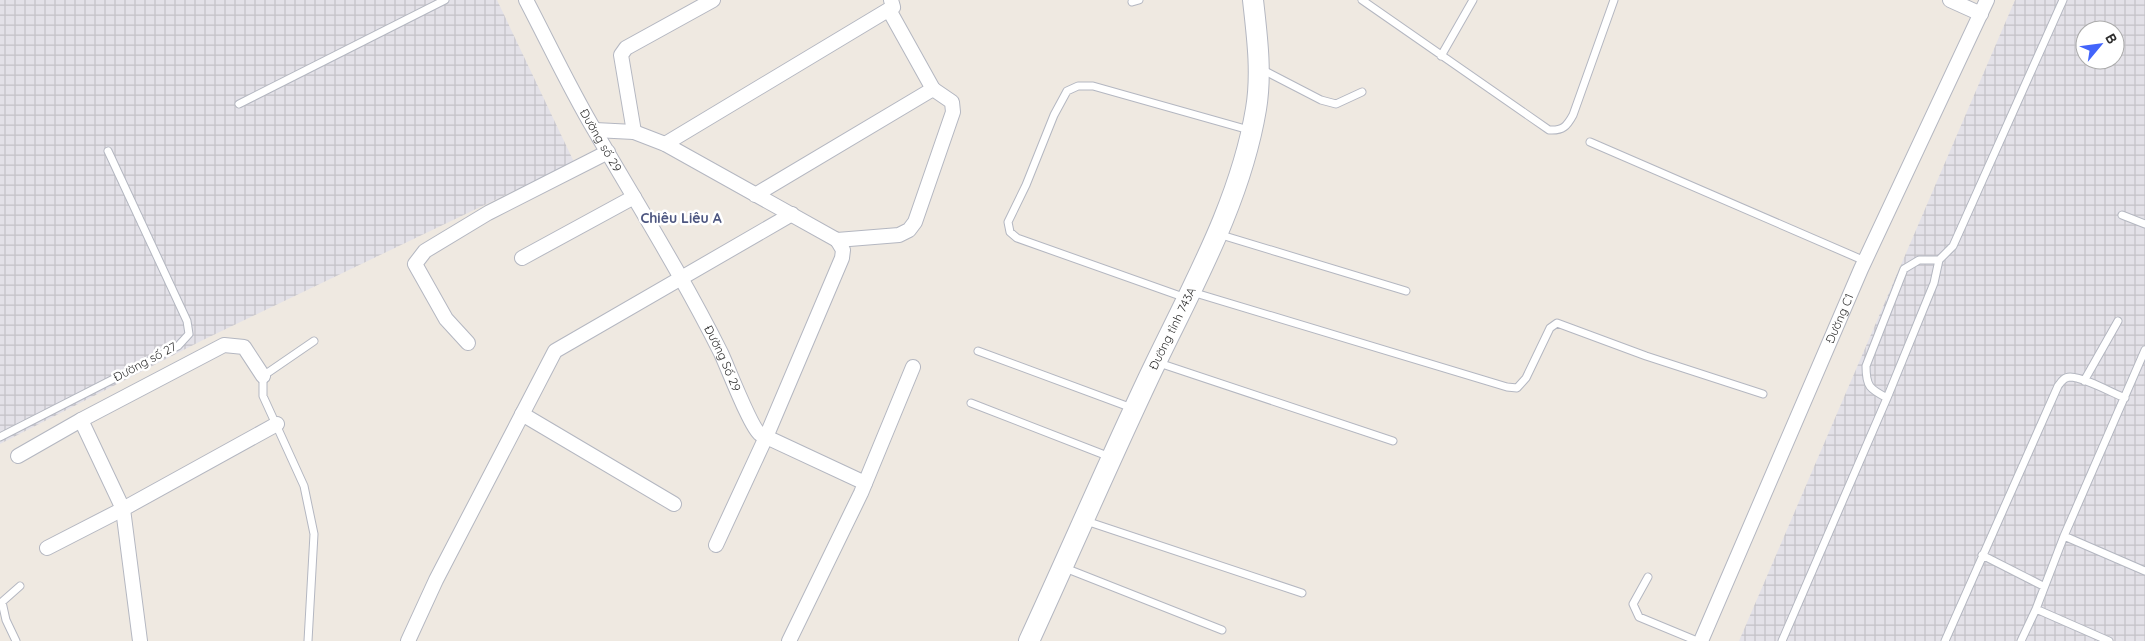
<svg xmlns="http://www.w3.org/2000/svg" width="2145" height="641" font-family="Quicksand,sans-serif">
	<defs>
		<pattern id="industrial-grid" width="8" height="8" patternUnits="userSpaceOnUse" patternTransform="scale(1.25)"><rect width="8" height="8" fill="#e3e1e8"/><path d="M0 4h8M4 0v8" fill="none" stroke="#c3c1c7"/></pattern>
	</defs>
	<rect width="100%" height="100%" fill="#efe9e1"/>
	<path fill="url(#industrial-grid)" fill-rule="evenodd" d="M0 0H497L574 162 203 340 0 444Z
		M2015 0H2145V641H1739ZM2085 30H2115V60H2085Z"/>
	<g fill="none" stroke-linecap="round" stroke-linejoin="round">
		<defs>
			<path id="service" d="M1362 0 1549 130C1563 131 1567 126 1573 115L1614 0
				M1132 2 1139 0
				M1441 56 1473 0
				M1261 69 1321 100 1336 104 1362 92
				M239 104 445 0
				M1590 142 1865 261
				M2122 215 2145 224
				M1218 234 1406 291
				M1192 292 1507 387 1517 388 1526 378 1550 328 1557 323 1646 356 1763 394
				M1186 298 1017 238 1010 232 1008 222 1026 185 1054 115 1067 91 1078 86H1093L1249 130
				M978 351 1132 408
				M1159 363 1393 441
				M2084 381 2118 321
				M1887 398C1870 389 1866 387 1866 366L1904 269 1919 260H1939L1953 246 2063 0
				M971 403 1110 457
				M0 437 178 346 189 334 187 321 108 151
				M1086 521 1302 593
				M2064 536 2145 571
				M1982 555 2043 586
				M1065 568 1222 630
				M1648 577 1633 604 1639 617 1697 641
				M16 641 6 620 2 602 20 586
				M308 641 314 534 304 486 263 396V376L314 341
				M1782 641 1887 398 1934 283 1939 260
				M1945 641 2058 386C2061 382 2064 377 2070 377 2086 378 2110 392 2125 398
				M2021 641 2036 609
				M2109 641 2036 609 2064 536 2145 350"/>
			<g id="minor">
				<path id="s1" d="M526 0C549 44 570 89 595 131 638 205 683 277 721 353 728 368 751 428 760 434L865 483"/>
				<path d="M1950 0 1981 14"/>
				<path d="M889 10 933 89"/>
				<path d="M595 130 634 132 665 144 837 240 899 235 909 230 915 222 953 112 952 102 933 89 755 195"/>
				<path d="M634 132 621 55 626 48 713 0"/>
				<path d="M665 144 893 7 891 0"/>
				<path d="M522 258 634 197"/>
				<path d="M468 343 446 319 415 264 425 251 488 213 608 152"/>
				<path d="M522 414 674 504"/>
				<path d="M18 456 81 420"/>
				<path d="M716 545 766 437 842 258 843 250 837 240"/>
				<path d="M47 548 123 509 81 420 224 345 244 347 263 376"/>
				<path d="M140 641 123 509 277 424"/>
				<path d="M408 641 436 580 555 351 792 214"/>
				<path d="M789 641 861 493 913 367"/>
				<path id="s2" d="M1701 641 1861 269 1987 0"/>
			</g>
			<g id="secondary">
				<path id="s3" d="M1029 641C1069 554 1107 466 1148 379 1189 292 1240 205 1256 109 1262 73 1257 36 1253 0"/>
			</g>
		</defs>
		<use href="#service" stroke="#b4b7c1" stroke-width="9"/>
		<use href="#minor" stroke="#b4b7c1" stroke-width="16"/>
		<use href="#secondary" stroke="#b4b7c1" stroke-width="22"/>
		<use href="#service" stroke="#fff" stroke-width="7"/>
		<use href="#minor" stroke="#fff" stroke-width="14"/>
		<use href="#secondary" stroke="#fff" stroke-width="20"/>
	</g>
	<g text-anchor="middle" stroke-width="5" stroke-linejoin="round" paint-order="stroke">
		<g font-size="12" fill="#2e2e2e" stroke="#fff">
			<text dy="4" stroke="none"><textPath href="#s1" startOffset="159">Đường số 29</textPath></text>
			<text dy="4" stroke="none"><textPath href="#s2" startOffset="351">Đường C1</textPath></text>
			<text dy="4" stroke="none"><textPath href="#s3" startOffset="344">Đường tỉnh 743A</textPath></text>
			<text dy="4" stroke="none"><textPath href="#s1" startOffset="409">Đường Số 29</textPath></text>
			<text transform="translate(145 362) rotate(-28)" y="4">Đường số 27</text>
		</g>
		<g font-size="14" font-weight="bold" fill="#4d5680" stroke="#fff">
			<text x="681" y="223">Chiêu Liêu A</text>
		</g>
	</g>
	<g transform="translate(2100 45) rotate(61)"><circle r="24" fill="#ffffff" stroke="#ababab"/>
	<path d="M0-4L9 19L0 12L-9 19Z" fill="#4264fb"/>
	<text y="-8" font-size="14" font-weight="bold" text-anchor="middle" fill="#2e2e2e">B</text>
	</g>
</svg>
